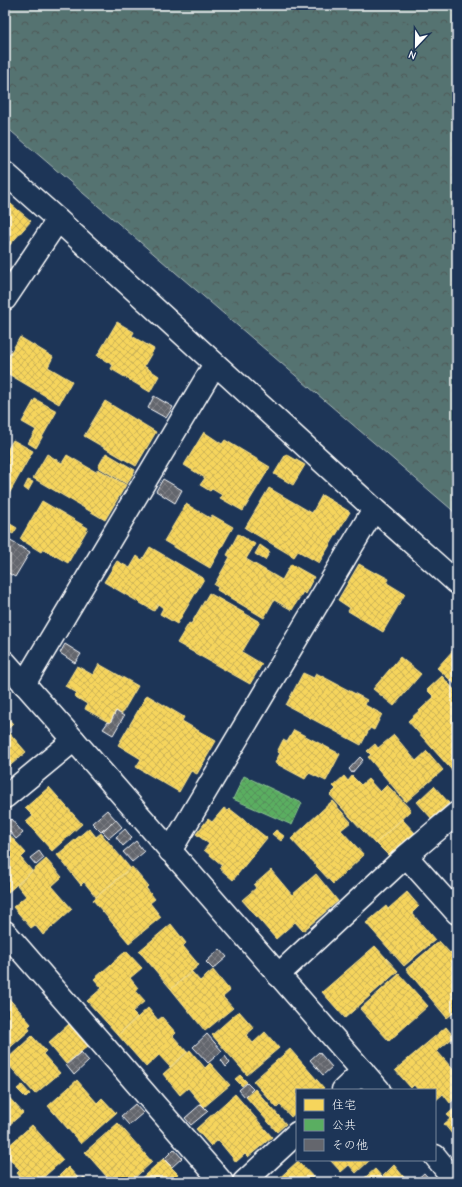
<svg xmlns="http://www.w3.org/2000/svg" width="462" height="1187" font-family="'Comic Neue','Klee One',sans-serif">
	<defs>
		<pattern id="forest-crowns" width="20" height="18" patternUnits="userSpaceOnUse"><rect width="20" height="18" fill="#557371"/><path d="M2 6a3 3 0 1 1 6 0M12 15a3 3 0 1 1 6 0" fill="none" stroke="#4f5a59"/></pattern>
		<pattern id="homes-cross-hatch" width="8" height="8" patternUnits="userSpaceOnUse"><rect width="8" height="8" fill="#f6d55c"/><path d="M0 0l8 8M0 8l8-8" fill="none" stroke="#ccb358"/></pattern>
		<pattern id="public-cross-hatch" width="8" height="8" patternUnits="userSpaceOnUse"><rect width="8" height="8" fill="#5aae61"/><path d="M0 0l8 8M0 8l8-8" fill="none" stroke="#56915b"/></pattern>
		<pattern id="building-cross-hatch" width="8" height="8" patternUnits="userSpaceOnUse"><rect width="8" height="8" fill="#64666d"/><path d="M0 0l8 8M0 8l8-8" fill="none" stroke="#7b7d83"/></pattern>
	</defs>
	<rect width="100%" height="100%" fill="#1d3557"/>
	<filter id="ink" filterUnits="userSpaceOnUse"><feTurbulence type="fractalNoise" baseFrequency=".025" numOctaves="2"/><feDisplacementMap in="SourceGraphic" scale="8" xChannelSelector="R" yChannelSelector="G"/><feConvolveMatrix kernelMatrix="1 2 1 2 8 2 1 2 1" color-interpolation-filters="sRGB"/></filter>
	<g filter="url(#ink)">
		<path fill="url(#forest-crowns)" stroke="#aab9b8" d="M5 5H457V516L451 509 5 126Z"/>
		<path fill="url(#homes-cross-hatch)" stroke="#f9e28d" d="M5 199 31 221 7 248 5 246Z
			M5 268 10 271 5 280Z
			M117 322 134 332 132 336 154 349 144 366 159 376 150 392 111 369 113 365 97 356Z
			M20 337 53 357 48 367 72 381 59 404 5 372V362Z
			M35 399 57 411 36 448 28 443 36 430 22 422Z
			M105 401 156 432 136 466 84 436Z
			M204 432 222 444 225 440 270 467 243 511 220 498 222 495 212 489 210 491 200 485 205 478 184 465Z
			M13 440 33 451 5 501V454Z
			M106 453 135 470 127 484 98 467Z
			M47 454 62 463 67 455 96 472 98 469 126 485 105 520 33 478Z
			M286 454 305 465 293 485 274 474Z
			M28 480 33 482 28 491 24 488Z
			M269 488 312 513 322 495 350 512 319 563 298 551 294 557 245 528Z
			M42 501 88 528 68 563 43 549 41 552 20 539Z
			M186 504 210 518 212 515 233 527 210 568 164 541Z
			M7 522 17 528 13 534 5 530V526Z
			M238 534 255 544 246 559 282 580 291 564 314 577 305 594 303 592 292 610 274 600 264 618 217 590 218 587 214 585 230 557 227 555Z
			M260 545 270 552 265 560 255 554Z
			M150 547 204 579 177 624 160 614 163 608 158 604 154 611 104 582 117 561 130 568 137 556 142 560Z
			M359 564 375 573 376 572 389 579 387 583 405 594 383 632 348 611 350 608 338 600Z
			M209 593 260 622 242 652 262 664 250 684 177 643 189 623 191 624Z
			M455 648 457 649V686L437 668Z
			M400 657 421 674 394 706 373 689Z
			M99 664 138 686 121 715 116 711 110 723 85 709 87 704 74 696 77 693 65 686 77 666 93 675Z
			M303 673 314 678 316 673 367 700 365 705 382 714 374 730 370 728 361 745 286 705Z
			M442 676 457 693V776L408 721 434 697 427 690Z
			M147 695 184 717 182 721 216 741 197 774 191 771 179 792 136 767 141 759 118 745Z
			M5 715 13 724 7 730 26 752 5 770Z
			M294 730 340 754 326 781 309 773 305 779 275 763 280 753 277 752 283 740 287 742Z
			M394 735 416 761 427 751 443 770 406 802 368 757 371 755 367 751 375 744 378 748Z
			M344 776 348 781 352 776 361 785 368 779 380 792 387 785 411 810 375 844 330 795 336 789 333 786Z
			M434 786 449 803 432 819 417 802Z
			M49 787 82 824 52 851 26 822 33 816 25 808Z
			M332 801 351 822 341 830 364 855 333 884 291 839Z
			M224 808 228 811 230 809 267 838 233 880 219 868 222 865 204 850 209 844 196 834 208 819 212 822Z
			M402 819 416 834 390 857 376 843Z
			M89 828 96 837 101 833 130 868 96 897 84 882 81 885 57 855Z
			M5 830 26 853 21 858 32 871 6 894 5 893Z
			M276 830 284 836 281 841 272 834Z
			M46 859 62 877 52 886 72 909 43 935 35 925 31 928 13 907 26 896 17 885Z
			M132 867 148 886 146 888 155 899 150 903 161 917 129 943 93 900Z
			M271 870 292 895 316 874 338 901 303 931 295 922 276 939 242 900 256 888 254 885Z
			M407 892 419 906 412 913 435 940 404 966 366 923 386 906 388 909Z
			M171 924 186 943 183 946 199 965 171 989 139 951Z
			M439 941 450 953 452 951 457 958V1010L447 1018 406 969Z
			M375 946 398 971 345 1018 322 992Z
			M126 951 142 968 130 978 138 988 136 991 145 1001 132 1012 137 1017 118 1035 87 1001 102 988 94 979Z
			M213 970 230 991 223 997 233 1008 205 1031 171 989 192 972 200 981Z
			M399 974 428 1006 389 1041 360 1009Z
			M5 994 31 1024 28 1027 30 1030 5 1052Z
			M148 1008 158 1020 162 1017 176 1033 173 1036 187 1052 170 1067 159 1055 146 1067 118 1035Z
			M239 1011 254 1028 246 1035 253 1043 265 1032 279 1048 247 1075 212 1035Z
			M457 1021V1029L453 1024Z
			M69 1024 88 1046 66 1064 48 1043Z
			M446 1027 454 1037 437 1051 457 1074V1097L450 1103 443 1094 435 1101V1090H418L414 1085 411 1088 395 1070Z
			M32 1036 46 1051 43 1054 60 1073 35 1094 5 1061Z
			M290 1049 324 1088 322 1090H297V1112L291 1117 280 1105 277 1108 253 1081Z
			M190 1050 205 1068 210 1063 230 1085 204 1107 188 1088 180 1095 163 1074Z
			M240 1075 247 1082 242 1086 235 1079Z
			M77 1080 97 1103 102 1098 116 1113 81 1144 48 1106Z
			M22 1085 30 1094 26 1098 17 1089Z
			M255 1089 286 1124 277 1132 246 1097Z
			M5 1093 23 1113 9 1125 10 1127 5 1132Z
			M235 1094 272 1137 248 1157 245 1154 236 1162 218 1140 211 1146 196 1129Z
			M457 1106V1140L444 1124 450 1119 447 1115Z
			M118 1123 152 1162 130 1182H115L109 1175 107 1177 85 1152Z
			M32 1125 63 1160 38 1182H24L17 1173 20 1170 5 1154V1149Z
			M163 1159 178 1174 174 1178 178 1182H137Z
			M330 1160H370L356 1173 349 1165 341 1172Z
			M298 1161 318 1182H275Z
			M394 1165 407 1181 405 1182H360L375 1169 382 1177Z
			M68 1167 80 1180 84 1177 88 1182H53Z
			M341 1177 346 1182H337L336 1181Z"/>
		<path fill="url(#public-cross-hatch)" stroke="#8cc690" d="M244 776 302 803 292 825 233 799Z"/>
		<path fill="url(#building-cross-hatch)" stroke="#fff" d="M154 396 173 407 166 418 148 408Z
			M163 479 182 490 175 503 156 491Z
			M5 538 30 552 15 577 5 571Z
			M65 644 81 654 75 663 60 653Z
			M116 711 124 716 113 735 103 729 108 722 110 723Z
			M360 757 363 760 352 773 349 769Z
			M107 810 116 820 101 832 92 823Z
			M11 819 23 833 16 839 5 826V823Z
			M116 820 122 827 109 838 102 831Z
			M125 829 132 838 123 846 116 837Z
			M136 841 144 852 132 862 123 852Z
			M39 851 44 858 36 865 30 858Z
			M220 949 227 957 213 969 206 962Z
			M207 1034 222 1051 208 1063 193 1047Z
			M81 1052 89 1061 74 1075 66 1065Z
			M319 1052 332 1067 323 1075 310 1060Z
			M225 1056 230 1063 226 1067 221 1060Z
			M247 1083 253 1089 245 1097 239 1090Z
			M135 1104 143 1113 129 1125 121 1116Z
			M201 1104 208 1111 191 1125 185 1118Z
			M174 1149 182 1158 172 1167 164 1159Z
			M424 1173 431 1181 430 1182H414Z"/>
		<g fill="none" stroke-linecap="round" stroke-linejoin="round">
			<defs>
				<path id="street" d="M5 173 58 220 374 509 457 583
					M5 299 58 220
					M24 684 215 364
					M5 797 74 740
					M170 851 374 509
					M406 856 457 913
					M5 932 222 1182
					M278 975 406 856 457 813
					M343 1090 363 1071
					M244 1182 297 1133"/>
				<path id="secondary" d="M5 662 74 740 379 1090
					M435 1156 456 1182"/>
			</defs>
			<use href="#street" stroke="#fff" stroke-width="25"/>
			<use href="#secondary" stroke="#fff" stroke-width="25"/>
			<use href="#street" stroke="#1d3557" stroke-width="22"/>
			<use href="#secondary" stroke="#1d3557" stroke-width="22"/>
		</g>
	</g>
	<rect width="462" height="1187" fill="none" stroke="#1d3557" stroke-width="20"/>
	<rect x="10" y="10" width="442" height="1167" fill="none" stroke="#fff" stroke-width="1.5" filter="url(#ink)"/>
	<rect x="296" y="1089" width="140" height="72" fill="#1d3557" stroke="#77869a"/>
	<rect x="304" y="1099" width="20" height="12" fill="#f6d55c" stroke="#77869a"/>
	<text x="332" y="1109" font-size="12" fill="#ffffff">住宅</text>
	<rect x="304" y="1119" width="20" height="12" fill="#5aae61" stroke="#77869a"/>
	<text x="332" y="1129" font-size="12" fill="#ffffff">公共</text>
	<rect x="304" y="1139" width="20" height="12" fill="#64666d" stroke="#77869a"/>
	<text x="332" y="1149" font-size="12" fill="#ffffff">その他</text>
	<g transform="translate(416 46) rotate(202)" stroke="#1d3557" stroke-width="3" paint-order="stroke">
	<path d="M0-3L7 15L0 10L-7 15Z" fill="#ffffff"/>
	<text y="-6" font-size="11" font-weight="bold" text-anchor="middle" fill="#ffffff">N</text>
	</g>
</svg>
